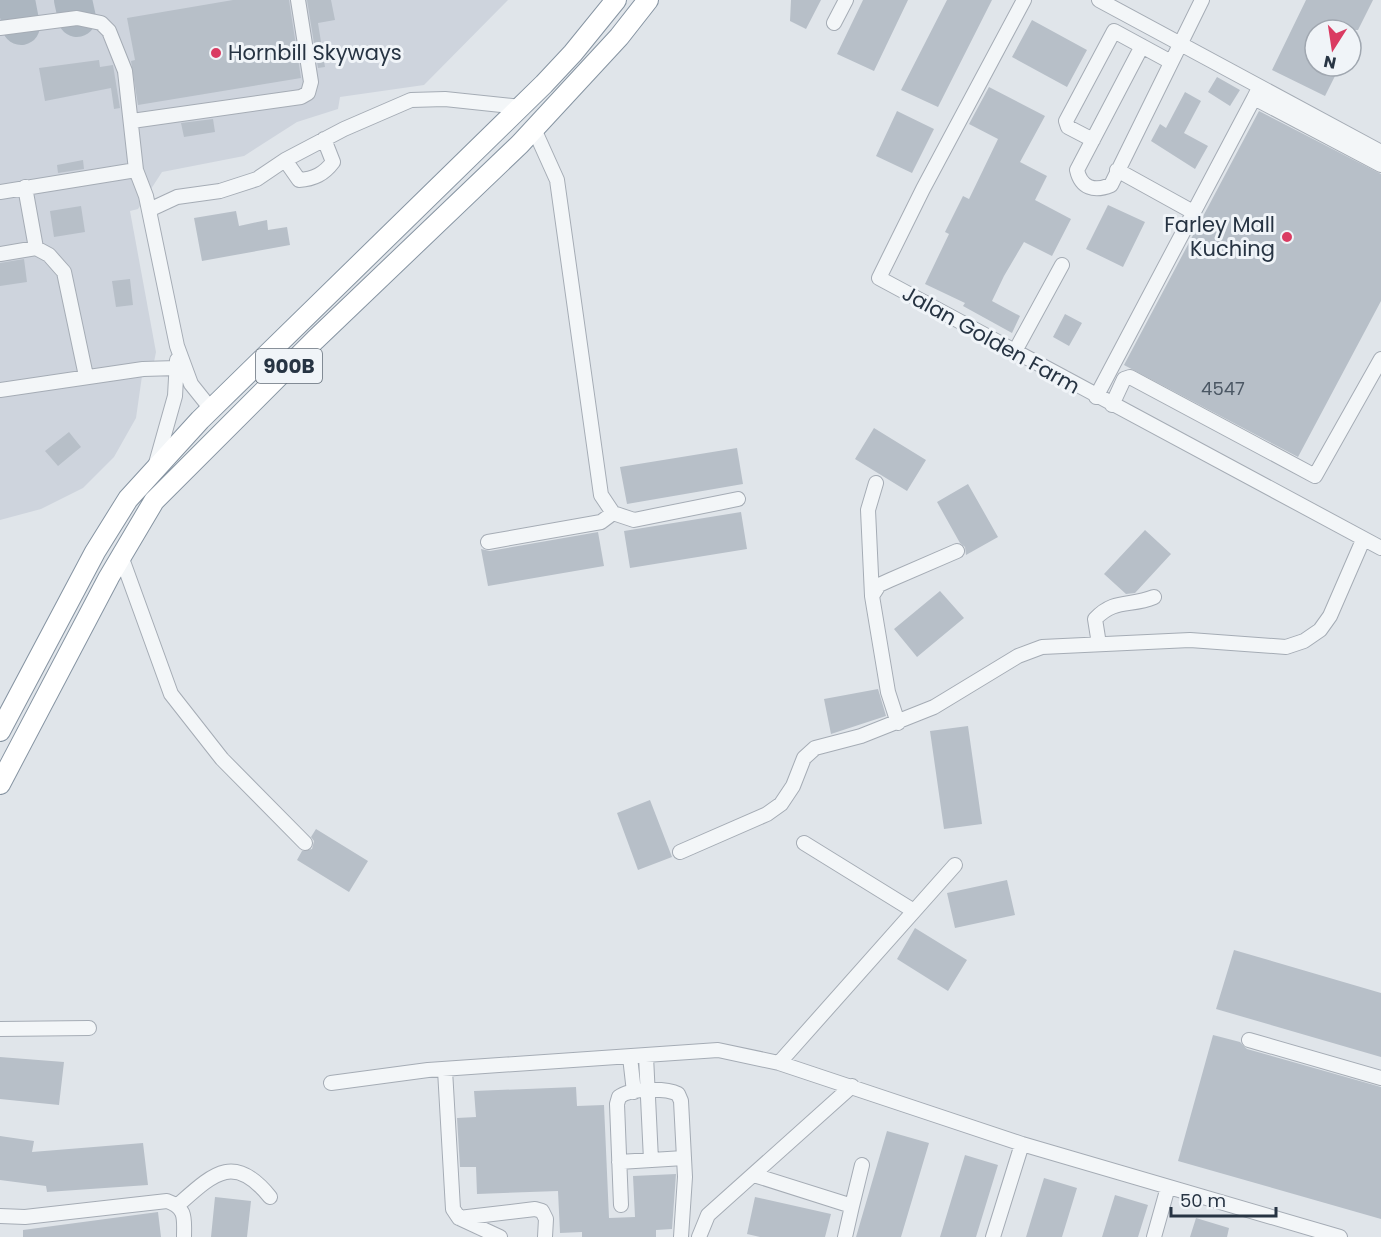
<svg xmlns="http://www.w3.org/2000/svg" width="1381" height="1237" font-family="Poppins,sans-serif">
	<rect width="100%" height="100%" fill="#e0e5ea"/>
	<path fill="#ced4dd" d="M0 0H508L424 85 340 97 338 109 297 122 244 156 162 172 138 209 130 211 156 352 154 362 143 369 136 418 114 457 83 488 41 509 0 520Z"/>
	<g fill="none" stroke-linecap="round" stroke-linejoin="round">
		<path stroke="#acb6c0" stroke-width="38" d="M16 0 21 26
			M73 0 77 18"/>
	</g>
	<path fill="#b7bfc8" d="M233 0H289L301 78 138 105 131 61 135 60 127 18Z
		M307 0H331L335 20 318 23 325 67 318 68Z
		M791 0H821L806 29 790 21Z
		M863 0H908L874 71 837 54Z
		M947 0H992L938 107 901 90Z
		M1306 0H1373L1358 30H1315V66H1340L1325 96 1272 70Z
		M1032 20 1087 50 1067 87 1012 57Z
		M99 60 100 67 113 65 120 108 114 109 111 88 45 101 39 68Z
		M1217 77 1240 90 1230 106 1208 92Z
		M989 87 1045 116 1020 162 1047 176 1035 200 1071 219 1052 256 1024 242 1004 276 992 301 1020 316 1012 333 963 306 965 303 925 284 949 234 945 232 963 196 969 199 998 139 969 124Z
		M1185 92 1201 101 1184 133 1208 146 1195 169 1151 141 1160 124 1166 128Z
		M897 111 934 129 912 173 876 156Z
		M1259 111 1381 174V301L1298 457 1124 365Z
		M213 119 215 132 184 137 181 123Z
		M83 160 84 169 58 173 57 165Z
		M1108 205 1145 222 1123 267 1086 249Z
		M81 206 85 232 54 237 50 211Z
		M236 211 239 226 267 220 268 230 287 227 290 245 202 261 194 218Z
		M24 259 27 282 0 286V263Z
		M130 279 133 305 116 307 112 281Z
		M1065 314 1082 323 1069 346 1053 337Z
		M874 428 926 460 907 491 855 459Z
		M69 432 81 447 58 466 45 451Z
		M737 448 743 484 627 504 620 467Z
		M968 484 998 537 966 555 965 547 960 543 937 502Z
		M741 512 747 549 630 568 624 531Z
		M1145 530 1171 554 1135 593 1126 594 1104 574Z
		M598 532 604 566 488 586 481 549 490 551Z
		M940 591 964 618 917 657 894 629Z
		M878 689 886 716 831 734 824 699Z
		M968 726 982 824 944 829 930 731Z
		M650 800 672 857 638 870 617 813Z
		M316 829 368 861 349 892 297 860 302 851 312 849 314 841 311 837Z
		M1007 880 1015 915 955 928 947 893Z
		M915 928 967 960 948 991 897 959Z
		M1234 950 1381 993V1057L1216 1009Z
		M1213 1035 1240 1042 1247 1049 1381 1087V1219L1178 1161Z
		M0 1057 64 1062 59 1105 0 1099Z
		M576 1087 577 1106 604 1105 609 1218 635 1217 633 1176 676 1174 672 1229 656 1230V1237H582V1232L560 1233 558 1191 477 1194 476 1167H460L457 1118 476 1117 474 1091Z
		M887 1131 929 1143 901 1237H856Z
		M0 1136 34 1141 32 1152 143 1143 148 1185 47 1192 46 1186 0 1180Z
		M965 1155 998 1165 976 1237H940Z
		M1044 1178 1077 1188 1062 1237H1026Z
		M1115 1195 1148 1205 1138 1237H1102Z
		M215 1197 251 1201 247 1237H211Z
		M755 1197 831 1214 825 1237H760L747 1234Z
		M158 1212 161 1237H23V1230Z
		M1196 1218 1229 1228 1227 1237H1190Z"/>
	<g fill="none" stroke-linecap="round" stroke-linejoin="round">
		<defs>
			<path id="minor" d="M1024 0 923 189 879 278 1381 548
				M1099 0 1381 152
				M834 23 846 0
				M0 28 77 18 101 23 109 31 125 71 136 170 146 196 177 346 191 384 211 409
				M1142 46 1077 170C1081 188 1094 192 1111 185L1202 0
				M1257 92 1254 98 1381 165
				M132 121 301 97 308 93 311 82 298 0
				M534 129 557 180 601 495 613 513 634 520 738 499
				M1093 140 1068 127 1066 121 1114 31 1171 62
				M285 160 299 180C314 179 324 174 333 162L324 139
				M1117 170 1193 212
				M25 187 36 248
				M0 192 136 170
				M149 210 177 197 220 191 257 179 285 160 344 129 411 100 445 99 521 107
				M0 254 36 248 49 255 64 272 86 376
				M1014 353 1062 265
				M0 390 143 369 177 368
				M1096 397 1254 98
				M1112 405 1124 379 1130 377 1315 476 1381 359
				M155 467 175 396 177 360
				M876 483 868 510 872 596 888 692 898 723
				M488 542 601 522 613 513
				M121 556 171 694 222 759 305 843
				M872 596 879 585 890 580 957 551
				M1099 644 1095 619C1115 598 1130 607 1154 597
				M804 843 914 911
				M680 852 767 814 781 804 793 786 804 758 815 748 861 736 934 707 1018 656 1042 647 1190 640 1286 647 1304 641 1320 630 1330 616 1363 540
				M0 1029 89 1028
				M1249 1040 1381 1078
				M646 1056 651 1160
				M630 1057 634 1092
				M779 1063 955 865
				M445 1070 453 1209 459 1218 500 1237
				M331 1083 428 1070 718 1050 779 1063 1022 1144 1340 1237
				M619 1162 684 1158
				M754 1175 852 1206 845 1237
				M178 1205C213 1174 234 1152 270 1197
				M621 1205 617 1104 619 1097C630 1088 666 1088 678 1094L681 1101 685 1177 681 1237
				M852 1206 862 1165
				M0 1216 25 1217 167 1201C187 1208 184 1219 184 1237
				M459 1218 535 1209 542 1211 546 1219 545 1237
				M699 1237 708 1215 852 1086
				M993 1237 1022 1144
				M1154 1237 1168 1187"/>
			<path id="highway" d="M0 731 95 552 128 499 200 420 544 84 573 53 616 0
				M0 784 109 577 154 501 315 340 520 144 619 37 648 0"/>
		</defs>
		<use href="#minor" stroke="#a5acb5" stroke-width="16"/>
		<use href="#highway" stroke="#8694a2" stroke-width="22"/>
		<use href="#minor" stroke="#f3f6f8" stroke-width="14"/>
		<use href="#highway" stroke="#fff" stroke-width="20"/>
	</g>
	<g fill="#da3b62" stroke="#f0f4f8" stroke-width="2">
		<circle cx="216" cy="53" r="6"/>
		<circle cx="1287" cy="237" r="6"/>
	</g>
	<g text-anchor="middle" stroke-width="6" stroke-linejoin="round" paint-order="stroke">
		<g font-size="18" fill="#4b5764">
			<text x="1223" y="395">4547</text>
		</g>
		<rect fill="#f0f4f8" stroke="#636e79" stroke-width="1.5" x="256" y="349" width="66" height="34" rx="4.5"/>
		<g font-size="20" font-weight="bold" fill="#273443">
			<text x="289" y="373">900B</text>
		</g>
		<g font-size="21" fill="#273443" stroke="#f0f4f8" text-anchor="start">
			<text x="228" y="60">Hornbill Skyways</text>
			<text x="1275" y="232" text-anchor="end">Farley Mall<tspan x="1275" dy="24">Kuching</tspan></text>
		</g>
		<g font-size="21" fill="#273443" stroke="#f0f4f8">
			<text transform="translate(991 340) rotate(29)" y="7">Jalan Golden Farm</text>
		</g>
	</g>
	<g transform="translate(1333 48) rotate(192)"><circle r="28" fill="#f0f4f8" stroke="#a0a7b0" stroke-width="1.5"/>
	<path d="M0-4.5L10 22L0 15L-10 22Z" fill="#da3b62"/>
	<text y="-9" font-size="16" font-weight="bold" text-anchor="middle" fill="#273443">N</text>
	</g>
	<path d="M1171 1207v9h105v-9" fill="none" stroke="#273443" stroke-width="3"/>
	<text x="1180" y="1207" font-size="18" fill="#273443" stroke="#f0f4f8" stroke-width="4.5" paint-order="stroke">50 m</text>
</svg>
